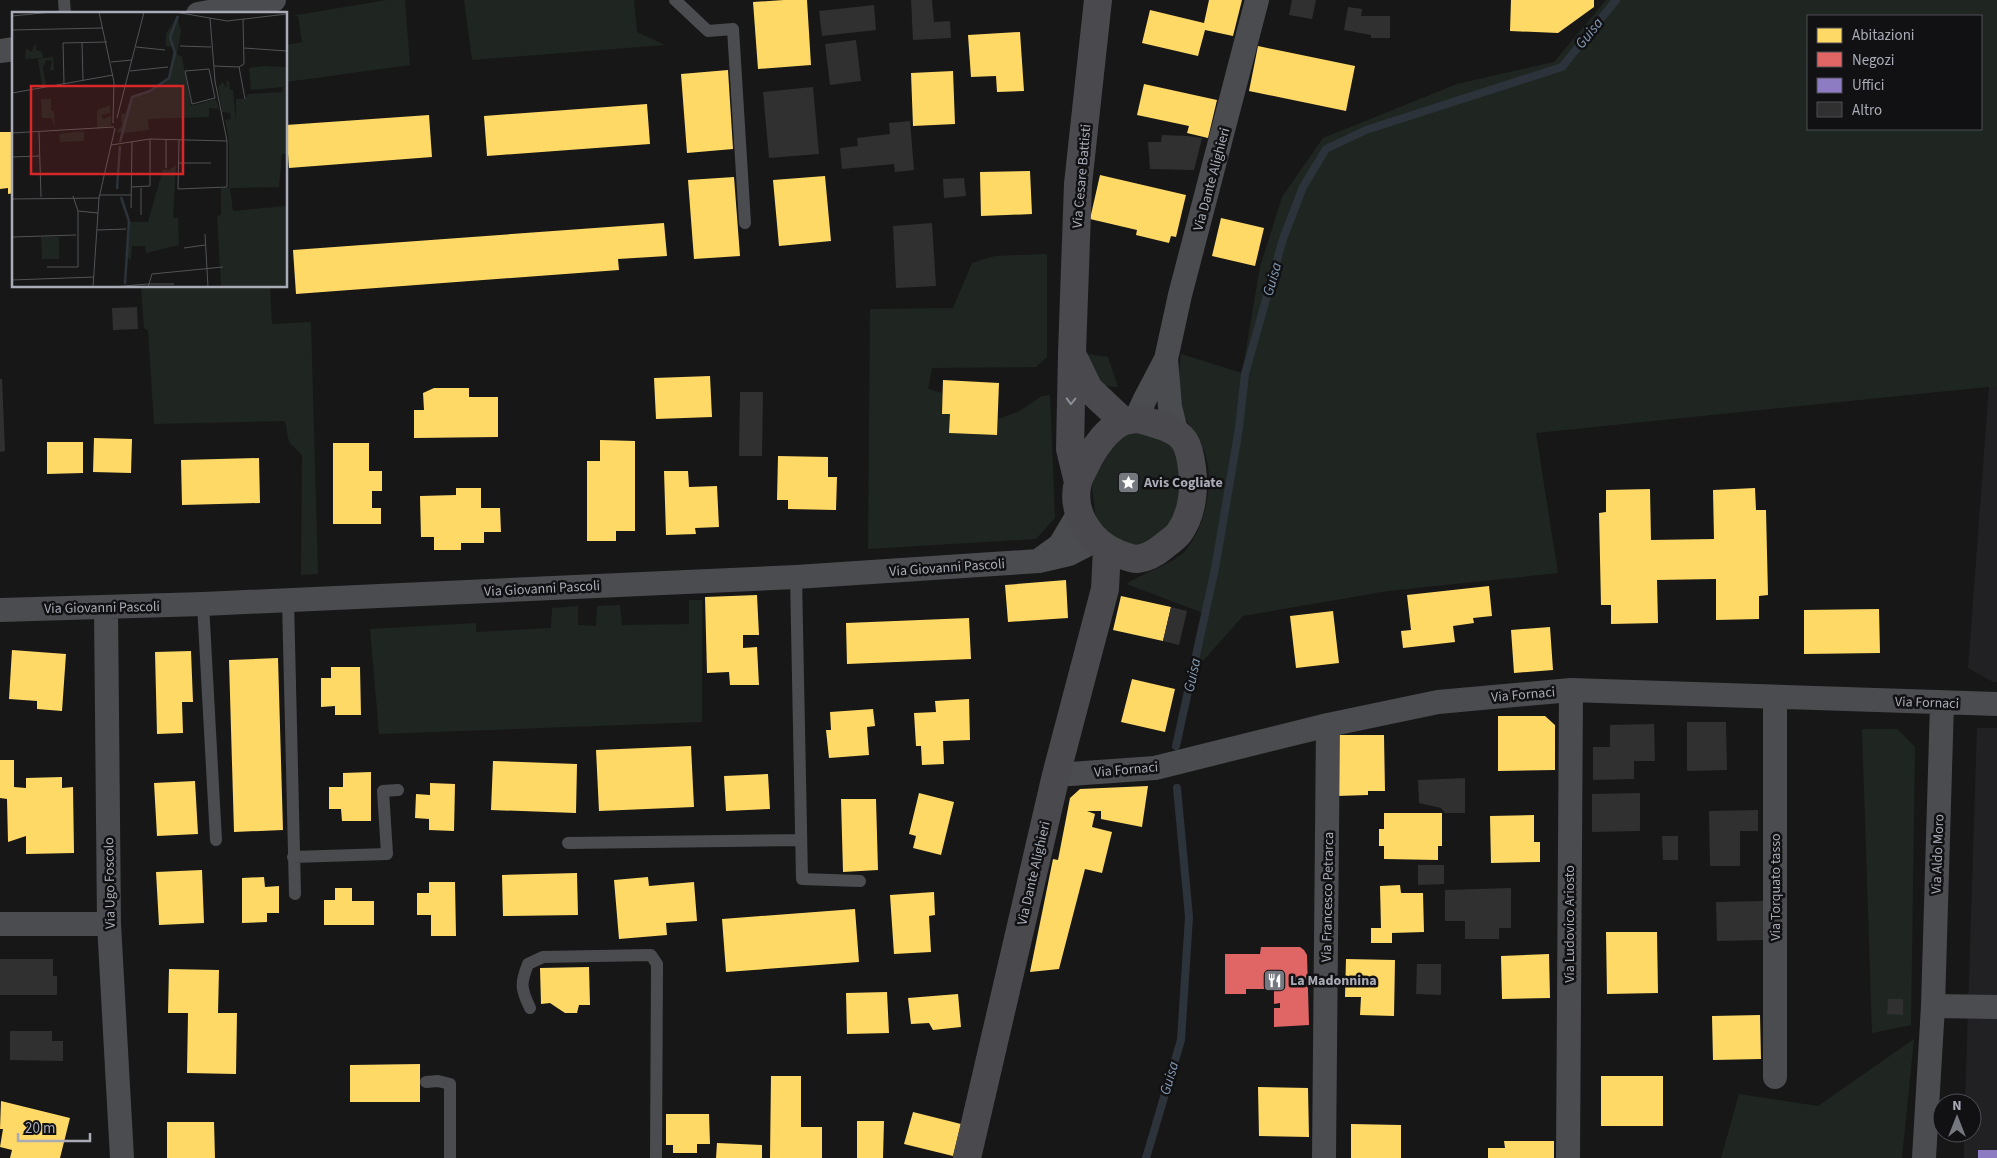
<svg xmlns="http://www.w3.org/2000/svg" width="1997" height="1158" font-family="'Source Sans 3',sans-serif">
	<rect width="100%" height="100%" fill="#171717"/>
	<path fill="#212123" d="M1989 386H1997V682H1993L1968 668Z
		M1977 728H1997V1158H1964V1133H1972V1103H1965Z"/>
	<path fill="#1f2621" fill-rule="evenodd" d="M387 0H405L410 65 286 82V45L302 42 298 16H291Z
		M464 0H634L637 32 665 45 472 60Z
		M1606 0H1997V386L1536 433 1558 573 1388 591 1243 616 1193 672 1203 613 1126 584C1141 574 1175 563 1186 550 1206 525 1216 478 1203 448 1199 436 1185 421 1182 411 1176 393 1179 373 1181 354L1242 373 1260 267 1282 197 1323 138 1457 84 1554 62ZM1808 16H1981V129H1808Z
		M1047 254V357L1036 367 932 368 928 389 943 393 942 414H950V433L997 435 998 419 1018 412 1042 396 1050 395 1055 518 1036 539 868 549 870 309 953 308 972 263 995 256Z
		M141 286H270L272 324 311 322 318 574 301 575 302 455 289 442 285 421 154 424 148 330 144 328Z
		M1088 354 1108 357 1118 387C1095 387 1091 373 1088 354Z
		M1133 433H1144L1163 439 1175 449 1179 457 1183 496 1163 536 1138 547 1119 543 1098 524 1095 513 1092 486 1096 471 1108 448 1122 436Z
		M689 600H702V722L379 734 370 629 476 623V632L551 628 552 608 578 606V625L596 626 597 606 620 605 622 625 689 624Z
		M1862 729H1897L1915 747 1911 1025 1872 1033Z
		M1914 1039 1902 1158H1721L1739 1094 1818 1106Z"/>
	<path fill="#ffd966" d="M784 0H807L811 65 758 69 753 2Z
		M1209 0H1242L1233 36 1205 30 1198 56 1142 43 1150 10 1204 23Z
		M1511 0H1594V7L1558 33 1510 31Z
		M1020 32 1024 91 997 92 996 76 971 77 968 35Z
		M1258 46 1355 66 1346 111 1249 91Z
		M728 70 733 149 687 153 681 74Z
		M953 71 955 124 913 126 911 73Z
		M1144 84 1217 100 1208 138 1187 133 1189 126 1137 115Z
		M647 104 650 144 487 156 484 116Z
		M429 115 432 157 289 168 286 125Z
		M0 132H14V193L8 194V188L0 189Z
		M1030 171 1032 214 981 216 980 172Z
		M1100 175 1186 195 1176 237 1171 236 1169 243 1136 235 1137 230 1090 219Z
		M825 176 831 241 779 246 773 180Z
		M734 177 740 256 694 259 688 180Z
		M1221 218 1264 228 1255 266 1212 256Z
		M664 223 667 256 618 259 619 270 296 294 293 250Z
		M710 376 712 417 656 419 654 378Z
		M943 380 999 383 997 435 949 433 950 414H942Z
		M434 388H469V397H498V437L414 438V410H424L423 393Z
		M94 438 132 439 131 473 93 472Z
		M600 440 635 441V531H616V541H587V461H600Z
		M47 442H83V473L47 474Z
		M333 443H369V471H382V491H372V508H381V524H333Z
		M778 456 828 457V477H837L836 510 788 509V500H777Z
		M259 458 260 503 182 505 181 460Z
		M664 471H688L689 487 717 486 719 527 695 528 696 534 666 535Z
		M456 488H481V508H500L501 532H484V543H461V550H434V537H421L420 496 456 495Z
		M1755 488 1756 510H1766L1768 595 1759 596V619L1716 620V579L1657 580 1658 623 1611 624V605H1601L1599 513 1606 512V490L1650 489 1651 540 1714 539 1713 490Z
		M1066 580 1068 618 1008 622 1005 585Z
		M1489 586 1492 616 1473 618 1474 623 1453 626 1455 642 1403 648 1401 631 1411 630 1407 595Z
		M757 595 759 635H743V648L757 647 759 685H730L729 672 707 673 705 597Z
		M1121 596 1171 607 1163 641 1113 630Z
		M1879 609 1880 653 1804 654V610Z
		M1333 611 1339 663 1296 668 1290 616Z
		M969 618 971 659 847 664 846 623Z
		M1550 627 1553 670 1514 673 1511 630Z
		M12 650 66 654 62 711 37 709V701L9 699Z
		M191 651 193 702H182L183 733 157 734 155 652Z
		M278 658 283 830 234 832 229 660Z
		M331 667H360L361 715H335V706L321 707V678H331Z
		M1132 679 1175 689 1165 732 1121 722Z
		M969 699 970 740 943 741 944 764 922 765 921 746H916L914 713 936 712 935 701Z
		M873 709 875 726 867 727 869 755 829 758 826 730H831L830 712Z
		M1498 716H1545L1555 725V770L1498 771Z
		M1337 735H1384L1385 791H1368V795L1337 796Z
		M691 746 694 807 599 811 596 750Z
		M0 760H14V787L26 788V778L62 777V788L73 787 74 853 26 854V836L8 842 7 799 0 798Z
		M493 761 577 764 576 813 491 810Z
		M371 772V821H342L341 809H329V787H343V773Z
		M768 774 770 809 726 811 724 776Z
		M195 781 198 834 157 836 154 783Z
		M430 783 455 784 454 831 429 830V819L415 818 416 794 430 795Z
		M1148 786 1142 827 1101 819V811H1087L1095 814 1092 827 1112 832 1102 873 1085 869 1059 969 1030 972 1053 859 1058 860 1070 798 1080 789Z
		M919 793 954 802 941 855 913 848 916 836 909 834Z
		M841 799H876L878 870 843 872Z
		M1384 813H1442V846H1438V860L1384 859V846H1379V829H1384Z
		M1534 815V842H1540V862L1491 863 1490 816Z
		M202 870 204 923 159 925 156 872Z
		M577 873 578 915 503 916 502 875Z
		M264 877 265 887 279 886V913H267V922L242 923V878Z
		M648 877 649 886 694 882 697 921 666 923 667 935 619 939 614 880Z
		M429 882H455L456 936H431V915H417V893H429Z
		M1400 885 1401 893H1423L1424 932 1392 933V943H1371V928H1381L1380 886Z
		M335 888H352V901H374V925H324V900H335Z
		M934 892 935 915 929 916 931 952 894 954 890 895Z
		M855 909 859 962 726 972 722 919Z
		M1606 932H1657L1658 993 1607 994Z
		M1549 954 1550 998 1502 999 1501 956Z
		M1346 959 1395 960 1394 1016 1360 1015 1361 997H1345Z
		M589 967 590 1005H579L577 1013H565L550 1003 541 1004 540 968Z
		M169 969 219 970 218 1013H237L236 1074 187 1073 188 1013H168Z
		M887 992 889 1033 847 1034 846 993Z
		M958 994 961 1027 933 1030 929 1023 911 1024 908 998Z
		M1760 1015 1761 1059 1713 1060 1712 1016Z
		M420 1064V1102H350V1065Z
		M771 1076H801V1127H822V1158H770Z
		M1601 1076H1663V1126H1601Z
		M1258 1087 1308 1088 1309 1137 1259 1136Z
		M1 1101 70 1118 60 1158H10L12 1150 0 1147 3 1129H0Z
		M913 1112 961 1124 953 1156 904 1144Z
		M666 1114H709L710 1144H697V1153H673V1145H666Z
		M857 1121H884L883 1158H857Z
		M167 1122H214L215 1158H167Z
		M1351 1124 1401 1125V1158H1351Z
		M1504 1141H1554V1158H1488V1148H1505Z
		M717 1143 762 1145V1158H716Z"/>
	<path fill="#e06666" d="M1261 947H1300L1304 950 1307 955 1309 1025 1274 1027V1008H1280V1003L1274 1004V989H1246V994H1225V954H1260Z"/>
	<path fill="#8e7cc3" d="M1978 1150H1997V1158H1978Z"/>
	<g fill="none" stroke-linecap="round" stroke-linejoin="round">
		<path stroke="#2d333a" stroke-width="8" d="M1176 746 1215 569 1239 428 1245 374 1283 239 1303 187 1326 149 1366 130 1562 67 1616 0
			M1146 1158 1181 1040 1189 917 1177 788"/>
	</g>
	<path fill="#303031" d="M911 0H932L934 22 950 21 951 38 913 40Z
		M1292 0H1316L1312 19 1289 15Z
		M874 5 876 30 822 36 819 11Z
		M1348 7 1362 9 1361 16H1390V38H1371V35L1344 30Z
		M856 40 861 81 830 85 825 44Z
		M813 87 819 154 769 158 763 92Z
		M910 121 914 170 895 172 894 164 842 169 840 148 858 146 857 138 890 134 889 123Z
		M1162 135 1188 136 1202 138 1194 170 1150 169 1148 142H1161Z
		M964 178 966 196 944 198 943 179Z
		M932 223 936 286 896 288 893 226Z
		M137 307 138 329 113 330 112 308Z
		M0 379H2L5 451 0 452Z
		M740 392H763L762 456H739Z
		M1171 607 1187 611 1179 645 1163 641Z
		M1687 722H1726L1727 770 1687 771Z
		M1654 724 1655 761H1634V779L1593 780V747H1610V725Z
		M1465 778V813H1445L1441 808 1419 803 1418 780Z
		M1640 793V831L1592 832V794Z
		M1758 810V831H1740V866H1710L1709 811Z
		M1662 836H1678V860H1663Z
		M1418 865H1444V884L1418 885Z
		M1511 888V928H1499V939H1465V921H1445V890Z
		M1763 901 1764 940 1717 941 1716 902Z
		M0 959H53V976H57V995H0Z
		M1417 964H1441V995L1416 994Z
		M1888 999H1903V1015L1887 1014Z
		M10 1031H52V1041H63V1061L10 1060Z"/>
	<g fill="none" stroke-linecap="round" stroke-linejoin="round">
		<path stroke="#4b4c50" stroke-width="12" d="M64 0 65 14
			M675 0 708 31 733 29 745 223
			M796 577 802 879 860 881
			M288 600 295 894
			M203 604 216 840
			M568 843 801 840
			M293 857 387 854 383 791 398 790
			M530 1008C521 989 520 984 528 964L543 957 651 955 657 964 656 1158
			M426 1082 438 1081 450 1084V1158"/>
		<path stroke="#4b4c50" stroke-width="24" d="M198 14 274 0
			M0 51 14 49
			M1166 359 1170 407 1176 431
			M1136 419 1145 399 1166 359 1180 295 1257 0
			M1042 558 1060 545 1079 513
			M106 608 109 924 122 1158
			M0 610 203 604 796 577 1039 561 1069 554 1096 540
			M1775 697V1077
			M1056 775 1155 768 1328 725 1438 702 1571 690 1997 704
			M0 924H109
			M1933 1006 1997 1007
			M1324 1158 1328 725
			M1568 1158 1571 690
			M1924 1158 1933 1006 1942 703"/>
		<path stroke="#4a4a4e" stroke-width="28" d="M1074 358 1089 389 1123 421
			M1136 419C1145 420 1153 423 1162 426 1185 434 1189 444 1192 468 1195 490 1192 515 1179 533 1175 538 1169 542 1164 546 1157 552 1147 558 1137 559 1131 559 1125 556 1119 554 1091 543 1070 513 1078 482 1080 474 1086 466 1089 458 1096 445 1108 429 1122 422 1126 420 1132 420 1136 419Z
			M1078 482 1070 449 1072 353 1078 184 1098 0
			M967 1158 1056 775 1105 589 1107 549"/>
	</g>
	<defs><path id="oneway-chevron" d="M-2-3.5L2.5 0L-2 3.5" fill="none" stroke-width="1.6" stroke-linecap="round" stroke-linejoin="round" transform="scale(1.25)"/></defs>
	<use stroke="#8c8f98" href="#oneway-chevron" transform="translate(1071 401) rotate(91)"/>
	<defs>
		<symbol id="sight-square" viewBox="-11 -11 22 22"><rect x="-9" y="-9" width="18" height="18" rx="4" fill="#76787f" stroke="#111113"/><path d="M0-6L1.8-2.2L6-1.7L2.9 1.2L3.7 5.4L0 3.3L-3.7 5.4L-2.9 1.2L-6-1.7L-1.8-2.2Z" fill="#fff"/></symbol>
		<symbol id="restaurant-square" viewBox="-11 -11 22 22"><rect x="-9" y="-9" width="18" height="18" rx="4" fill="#76787f" stroke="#111113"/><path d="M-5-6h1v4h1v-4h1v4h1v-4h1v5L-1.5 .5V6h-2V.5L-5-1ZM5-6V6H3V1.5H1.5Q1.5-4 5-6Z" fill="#fff"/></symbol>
	</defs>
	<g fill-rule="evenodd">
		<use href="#sight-square" x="1116" y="470" width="25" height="25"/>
		<use href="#restaurant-square" x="1262" y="968" width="25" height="25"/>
	</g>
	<g text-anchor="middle" stroke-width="5" stroke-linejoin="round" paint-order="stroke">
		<g font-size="14" fill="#a9acb7" stroke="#111113">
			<text transform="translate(1081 176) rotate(-85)" y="5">Via Cesare Battisti</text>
			<text transform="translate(1211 179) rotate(-75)" y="5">Via Dante Alighieri</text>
			<text transform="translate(947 567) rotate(-4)" y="5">Via Giovanni Pascoli</text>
			<text transform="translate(542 588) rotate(-3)" y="5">Via Giovanni Pascoli</text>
			<text transform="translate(102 607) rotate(-1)" y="5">Via Giovanni Pascoli</text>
			<text transform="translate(1523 694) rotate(-5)" y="5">Via Fornaci</text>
			<text transform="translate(1927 702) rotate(2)" y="5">Via Fornaci</text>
			<text transform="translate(1126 769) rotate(-5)" y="5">Via Fornaci</text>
			<text transform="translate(1937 854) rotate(-88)" y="5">Via Aldo Moro</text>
			<text transform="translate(1033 873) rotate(-77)" y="5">Via Dante Alighieri</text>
			<text transform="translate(109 883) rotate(-91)" y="5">Via Ugo Foscolo</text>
			<text transform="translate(1775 887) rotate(-90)" y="5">Via Torquato tasso</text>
			<text transform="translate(1327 897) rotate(-89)" y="5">Via Francesco Petrarca</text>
			<text transform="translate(1569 924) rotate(-90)" y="5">Via Ludovico Ariosto</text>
		</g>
		<g font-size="14" font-weight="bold" fill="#a9acb7" stroke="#111113" text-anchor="start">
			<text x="1144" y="487">Avis Cogliate</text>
			<text x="1290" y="985">La Madonnina</text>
		</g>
		<g font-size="15" font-style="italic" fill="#8297b1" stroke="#111113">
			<text transform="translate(1589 33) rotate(-51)" y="5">Guisa</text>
			<text transform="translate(1272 279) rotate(-74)" y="5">Guisa</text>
			<text transform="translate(1192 675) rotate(-78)" y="5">Guisa</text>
			<text transform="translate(1169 1078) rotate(-74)" y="5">Guisa</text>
		</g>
	</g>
	<g transform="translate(12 12)">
		<rect width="275" height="275" fill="#171717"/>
		<path d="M165 4 169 19 165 42 170 45 179 94 204 87 207 97 197 96V105L136 107 137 118 113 121 110 125V121L104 119 110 114 109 101 113 102 119 85 137 79 156 66 162 35 154 34V22ZM24 31V38L30 40 31 46 13 47 14 36 19 40ZM41 45 42 58H38L40 49 34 48 31 56 34 73H30L26 47ZM251 54 275 55V142H270L267 175 218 176 221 199 275 194V275H209L205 204 209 203V176H217V129L213 108 219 107 218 101 210 100 206 75 211 70 215 77 214 69H217L218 78H221L224 110V87H233L236 82 270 80 271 75 239 78 237 56ZM29 87H39V98L42 99 43 118 40 106H30ZM98 93V101L89 103 91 107 99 104V114L85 116V98ZM63 120H72V129L48 130 47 122ZM164 153 161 206H166L167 233 134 241 133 234H120L119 248 115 245 118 210H136L151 157 157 158ZM29 224 47 225V247H30Z" fill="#1f2621"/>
		<path fill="none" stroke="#2d333a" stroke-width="2.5" d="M108 130 120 85 138 79 157 66 163 41 158 25 166 4M105 177 108 134M109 185 117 209 113 272"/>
		<path fill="none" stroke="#515357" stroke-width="1" d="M87 0 102 70 101 111M163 0 215 9 275 2M0 4 40 0M0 18 90 16M70 31 71 68M168 34 199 35M124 35 153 38M232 36 275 39M99 50 120 48M202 54 227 55M227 55 232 52 231 7M227 55 233 87M197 57 203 86 180 92 173 59ZM118 59 156 55M52 72 51 31 95 30M0 81 101 63M105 106 132 0M27 120 29 185M0 121 102 115M154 127V156M167 128 166 177 215 175V129L203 69 198 6M99 133 138 127 215 129M0 145 27 144M166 151H199M120 175 138 174V127M88 183H119M0 187 87 186M119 196 120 130M66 199 86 201M129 203V176M85 218 114 217M193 222 196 275M0 225 64 223M172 236 193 233M35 255H66V199L61 184M0 268 82 265M136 272H162M81 275 87 186 103 116M100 275 136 272M136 275 140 262 211 255"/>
		<path fill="#d62828" fill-opacity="0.15" stroke="#d62828" stroke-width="2.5" d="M19 74H171V162H19Z"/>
		<rect width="275" height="275" fill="none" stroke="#a9acb7" stroke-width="2.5"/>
	</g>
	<rect x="1807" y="15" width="175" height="115" fill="#111113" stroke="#4e4f55"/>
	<rect x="1817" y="28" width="25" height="15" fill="#ffd966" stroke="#4e4f55"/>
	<text x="1852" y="40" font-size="15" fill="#a9acb7">Abitazioni</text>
	<rect x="1817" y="52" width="25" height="15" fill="#e06666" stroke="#4e4f55"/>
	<text x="1852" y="65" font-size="15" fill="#a9acb7">Negozi</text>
	<rect x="1817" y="78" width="25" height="15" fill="#8e7cc3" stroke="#4e4f55"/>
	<text x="1852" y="90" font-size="15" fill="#a9acb7">Uffici</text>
	<rect x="1817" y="102" width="25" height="15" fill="#303031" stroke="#4e4f55"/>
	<text x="1852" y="115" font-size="15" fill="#a9acb7">Altro</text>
	<g transform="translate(1957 1118)"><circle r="24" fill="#111113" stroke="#4e4f55"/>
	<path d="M0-4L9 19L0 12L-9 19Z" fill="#76787f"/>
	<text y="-8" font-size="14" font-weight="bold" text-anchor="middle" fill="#a9acb7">N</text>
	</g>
	<path d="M18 1133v8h72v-8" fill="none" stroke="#a9acb7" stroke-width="2.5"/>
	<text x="25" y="1133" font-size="15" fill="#a9acb7" stroke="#111113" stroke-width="4" paint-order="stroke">20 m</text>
</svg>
